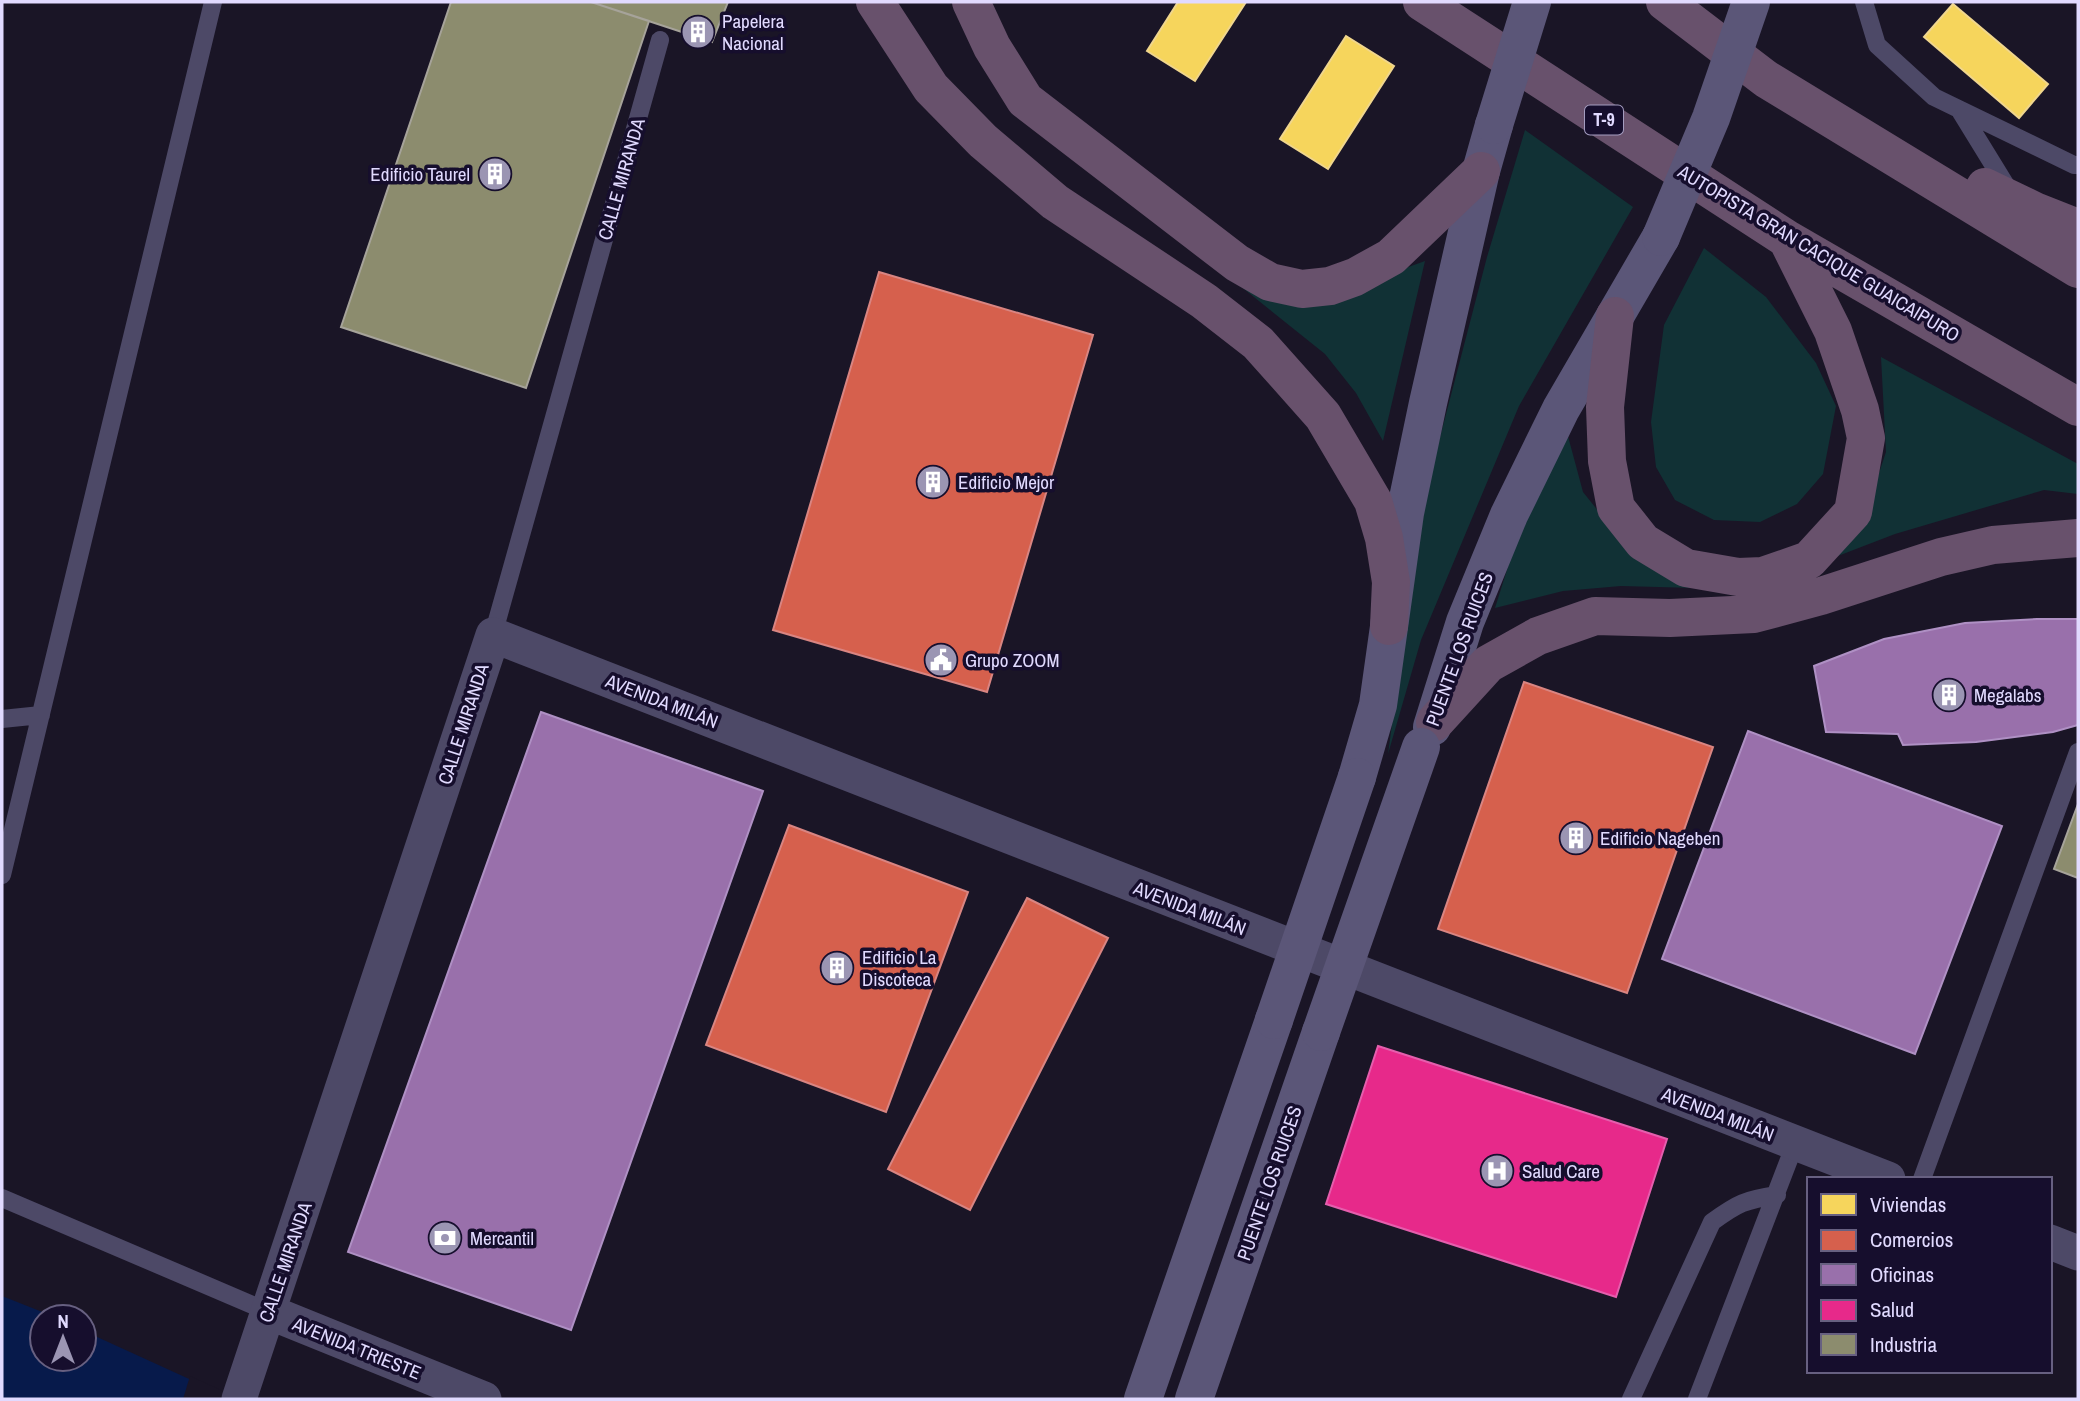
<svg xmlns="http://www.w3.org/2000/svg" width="2080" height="1401" font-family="'Archivo Narrow',sans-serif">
	<rect width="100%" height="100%" fill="#1a1526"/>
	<path fill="#113135" d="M1525 130 1633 207 1519 406 1421 640 1388 754 1421 510 1487 257Z
		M1704 248 1766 297 1816 363 1836 406 1823 474 1797 504 1760 522 1714 520 1675 500 1656 467 1651 422 1664 325Z
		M1425 261 1383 441 1356 393 1325 354 1234 281 1320 299Z
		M1881 357 2078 464V494L2044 490 1895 534 1830 559 1866 512 1886 452Z
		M1565 425 1583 492 1619 537 1695 588 1621 586 1563 591 1495 608 1522 522Z"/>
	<path fill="#071a4b" d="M2 1296 55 1317H42V1359H84V1331L233 1399H2Z"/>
	<path fill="#1a1526" d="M190 1376 234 1396 236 1399H183Z"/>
	<path fill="#f6d55c" stroke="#f0d68d" stroke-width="2" d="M1178 2H1246L1195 81 1147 51Z
		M1953 4 2048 84 2019 118 1924 37Z
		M1346 36 1394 66 1328 169 1280 139Z"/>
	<path fill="#d6604d" stroke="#d98582" stroke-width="2" d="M879 272 1093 335 987 692 773 630Z
		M1524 682 1713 747 1627 993 1438 929Z
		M789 825 968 892 886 1112 706 1045Z
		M1027 898 1108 938 970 1210 888 1169Z"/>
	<path fill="#9970ab" stroke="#af90c4" stroke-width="2" d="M2037 619H2078V725L2053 732 1976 742 1903 745 1898 734 1826 732 1814 666 1884 639 1965 623Z
		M541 712 763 791 571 1330 348 1252Z
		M1748 731 2002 826 1915 1054 1662 959Z"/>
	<path fill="#e7298a" stroke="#e55ead" stroke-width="2" d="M1378 1046 1667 1139 1616 1297 1326 1204Z"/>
	<path fill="#8c8c6e" stroke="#a6a39a" stroke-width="2" d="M451 2H591L649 21 526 388 341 327Z
		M591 2H728L712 42Z
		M2078 804V878L2054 869Z"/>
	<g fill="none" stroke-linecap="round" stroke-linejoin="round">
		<path stroke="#4d4967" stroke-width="18" d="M1864 2 1877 45 1934 97 2074 165H2078
			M1959 109 2010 192
			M493 635 660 40
			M2 719 41 715
			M2 875 213 2
			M1922 1179 2078 752
			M2 1198 269 1312
			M1631 1399 1712 1222C1738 1203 1745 1200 1777 1195
			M1697 1399 1795 1144"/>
		<path stroke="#4d4967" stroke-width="35" d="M2050 1242 2078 1253
			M269 1312 484 1399
			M239 1399 493 635 1888 1179"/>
		<path stroke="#5b5678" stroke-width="38" d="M1432 727 1465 622 1509 515 1561 409 1661 237
			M1357 777 1378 705 1405 513 1428 403 1481 171 1494 125
			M1143 1399 1274 1020
			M1194 1399 1321 1032"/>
		<path stroke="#68516c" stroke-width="38" d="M875 2 931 88 983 141 1055 202 1204 301 1258 343 1323 416 1373 501 1384 538 1391 582 1389 626
			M971 2 992 47 1025 100 1237 263 1270 282 1302 289 1330 286 1355 277 1391 257 1481 171
			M1422 2 1787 239 2078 407
			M1665 2 1766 79 2078 269
			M1985 187 2037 212 2078 228
			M1615 316 1605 407 1607 461 1616 508 1643 542 1686 568 1738 577 1763 576 1809 560 1853 512 1866 438 1860 410 1833 331 1787 239
			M1435 722 1488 664 1538 636 1595 616 1670 618 1754 614 1821 596 1941 557 1993 545 2078 538"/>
		<path stroke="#5b5678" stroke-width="38" d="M1494 125 1532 2
			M1661 237 1711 118 1751 2
			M1274 1020 1357 777
			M1321 1032 1421 747"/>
	</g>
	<defs>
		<symbol id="building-disc" viewBox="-11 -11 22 22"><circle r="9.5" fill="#9b95b3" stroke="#160e2d"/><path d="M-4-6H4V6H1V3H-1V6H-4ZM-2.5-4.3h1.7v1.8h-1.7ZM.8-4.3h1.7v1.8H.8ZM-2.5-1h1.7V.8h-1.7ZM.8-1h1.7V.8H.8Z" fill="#fff"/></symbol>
		<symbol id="civic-disc" viewBox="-11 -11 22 22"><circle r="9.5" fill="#9b95b3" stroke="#160e2d"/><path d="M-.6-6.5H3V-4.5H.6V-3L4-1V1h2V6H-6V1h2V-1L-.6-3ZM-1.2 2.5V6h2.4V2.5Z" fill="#fff"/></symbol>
		<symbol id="hospital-disc" viewBox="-11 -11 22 22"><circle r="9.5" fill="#9b95b3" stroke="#160e2d"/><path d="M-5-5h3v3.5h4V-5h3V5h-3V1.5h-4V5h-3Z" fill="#fff"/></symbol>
		<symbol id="bank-disc" viewBox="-11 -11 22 22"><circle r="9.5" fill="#9b95b3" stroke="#160e2d"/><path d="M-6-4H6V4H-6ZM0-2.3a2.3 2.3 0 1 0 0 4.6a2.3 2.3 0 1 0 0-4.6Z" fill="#fff"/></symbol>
	</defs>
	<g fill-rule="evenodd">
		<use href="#building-disc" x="679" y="13" width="38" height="38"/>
		<use href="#building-disc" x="476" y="155" width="38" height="38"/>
		<use href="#building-disc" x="914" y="463" width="38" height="38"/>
		<use href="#civic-disc" x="922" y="641" width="38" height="38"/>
		<use href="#building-disc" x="1930" y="676" width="38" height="38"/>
		<use href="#building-disc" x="1557" y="819" width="38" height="38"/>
		<use href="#building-disc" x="818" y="949" width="38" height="38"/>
		<use href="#hospital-disc" x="1478" y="1152" width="38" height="38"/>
		<use href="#bank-disc" x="426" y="1219" width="38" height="38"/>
	</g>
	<g text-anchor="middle" stroke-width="7" stroke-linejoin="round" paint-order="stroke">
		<rect fill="#160e2d" stroke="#a49dc0" stroke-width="2" x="1585" y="105.5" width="38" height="29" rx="5"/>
		<g font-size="18" font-weight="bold" fill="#e1daff">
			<text x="1604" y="126">T-9</text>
		</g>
		<g font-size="19" fill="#e1daff" stroke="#160e2d" text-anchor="start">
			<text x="722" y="28">Papelera<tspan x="722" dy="22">Nacional</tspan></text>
			<text x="470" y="181" text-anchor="end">Edificio Taurel</text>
			<text x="958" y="489">Edificio Mejor</text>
			<text x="965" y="667">Grupo ZOOM</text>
			<text x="1974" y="702">Megalabs</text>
			<text x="1600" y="845">Edificio Nageben</text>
			<text x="862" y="964">Edificio La<tspan x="862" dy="22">Discoteca</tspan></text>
			<text x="1522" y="1178">Salud Care</text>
			<text x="470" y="1245">Mercantil</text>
		</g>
		<g font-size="19" fill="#e1daff" stroke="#160e2d">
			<text transform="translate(621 179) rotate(-74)" y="7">CALLE MIRANDA</text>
			<text transform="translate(1819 253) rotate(31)" y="7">AUTOPISTA GRAN CACIQUE GUAICAIPURO</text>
			<text transform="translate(1459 649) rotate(-70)" y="7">PUENTE LOS RUICES</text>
			<text transform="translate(662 701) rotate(21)" y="7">AVENIDA MILÁN</text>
			<text transform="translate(463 724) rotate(-72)" y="7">CALLE MIRANDA</text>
			<text transform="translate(1190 908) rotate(21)" y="7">AVENIDA MILÁN</text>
			<text transform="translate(1718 1114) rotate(21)" y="7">AVENIDA MILÁN</text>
			<text transform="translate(1269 1183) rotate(-71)" y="7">PUENTE LOS RUICES</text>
			<text transform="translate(285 1262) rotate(-71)" y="7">CALLE MIRANDA</text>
			<text transform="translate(357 1348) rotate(22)" y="7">AVENIDA TRIESTE</text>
		</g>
	</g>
	<rect width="2080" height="1401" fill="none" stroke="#e1daff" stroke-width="7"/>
	<rect x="1807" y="1177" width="245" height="196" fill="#160e2d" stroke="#676081" stroke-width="2"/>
	<rect x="1821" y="1194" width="35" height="21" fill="#f6d55c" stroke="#676081" stroke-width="2"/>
	<text x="1870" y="1212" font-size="21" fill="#e1daff">Viviendas</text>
	<rect x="1821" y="1230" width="35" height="21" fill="#d6604d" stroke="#676081" stroke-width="2"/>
	<text x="1870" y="1247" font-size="21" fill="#e1daff">Comercios</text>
	<rect x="1821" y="1264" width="35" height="21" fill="#9970ab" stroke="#676081" stroke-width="2"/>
	<text x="1870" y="1282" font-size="21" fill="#e1daff">Oficinas</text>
	<rect x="1821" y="1300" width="35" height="21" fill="#e7298a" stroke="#676081" stroke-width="2"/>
	<text x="1870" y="1317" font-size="21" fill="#e1daff">Salud</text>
	<rect x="1821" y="1334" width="35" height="21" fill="#8c8c6e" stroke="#676081" stroke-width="2"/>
	<text x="1870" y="1352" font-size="21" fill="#e1daff">Industria</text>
	<g transform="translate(63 1338)"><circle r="33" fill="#160e2d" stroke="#676081" stroke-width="2"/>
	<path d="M0-5L12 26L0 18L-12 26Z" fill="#9b95b3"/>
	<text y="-10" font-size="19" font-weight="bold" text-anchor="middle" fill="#e1daff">N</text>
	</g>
</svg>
